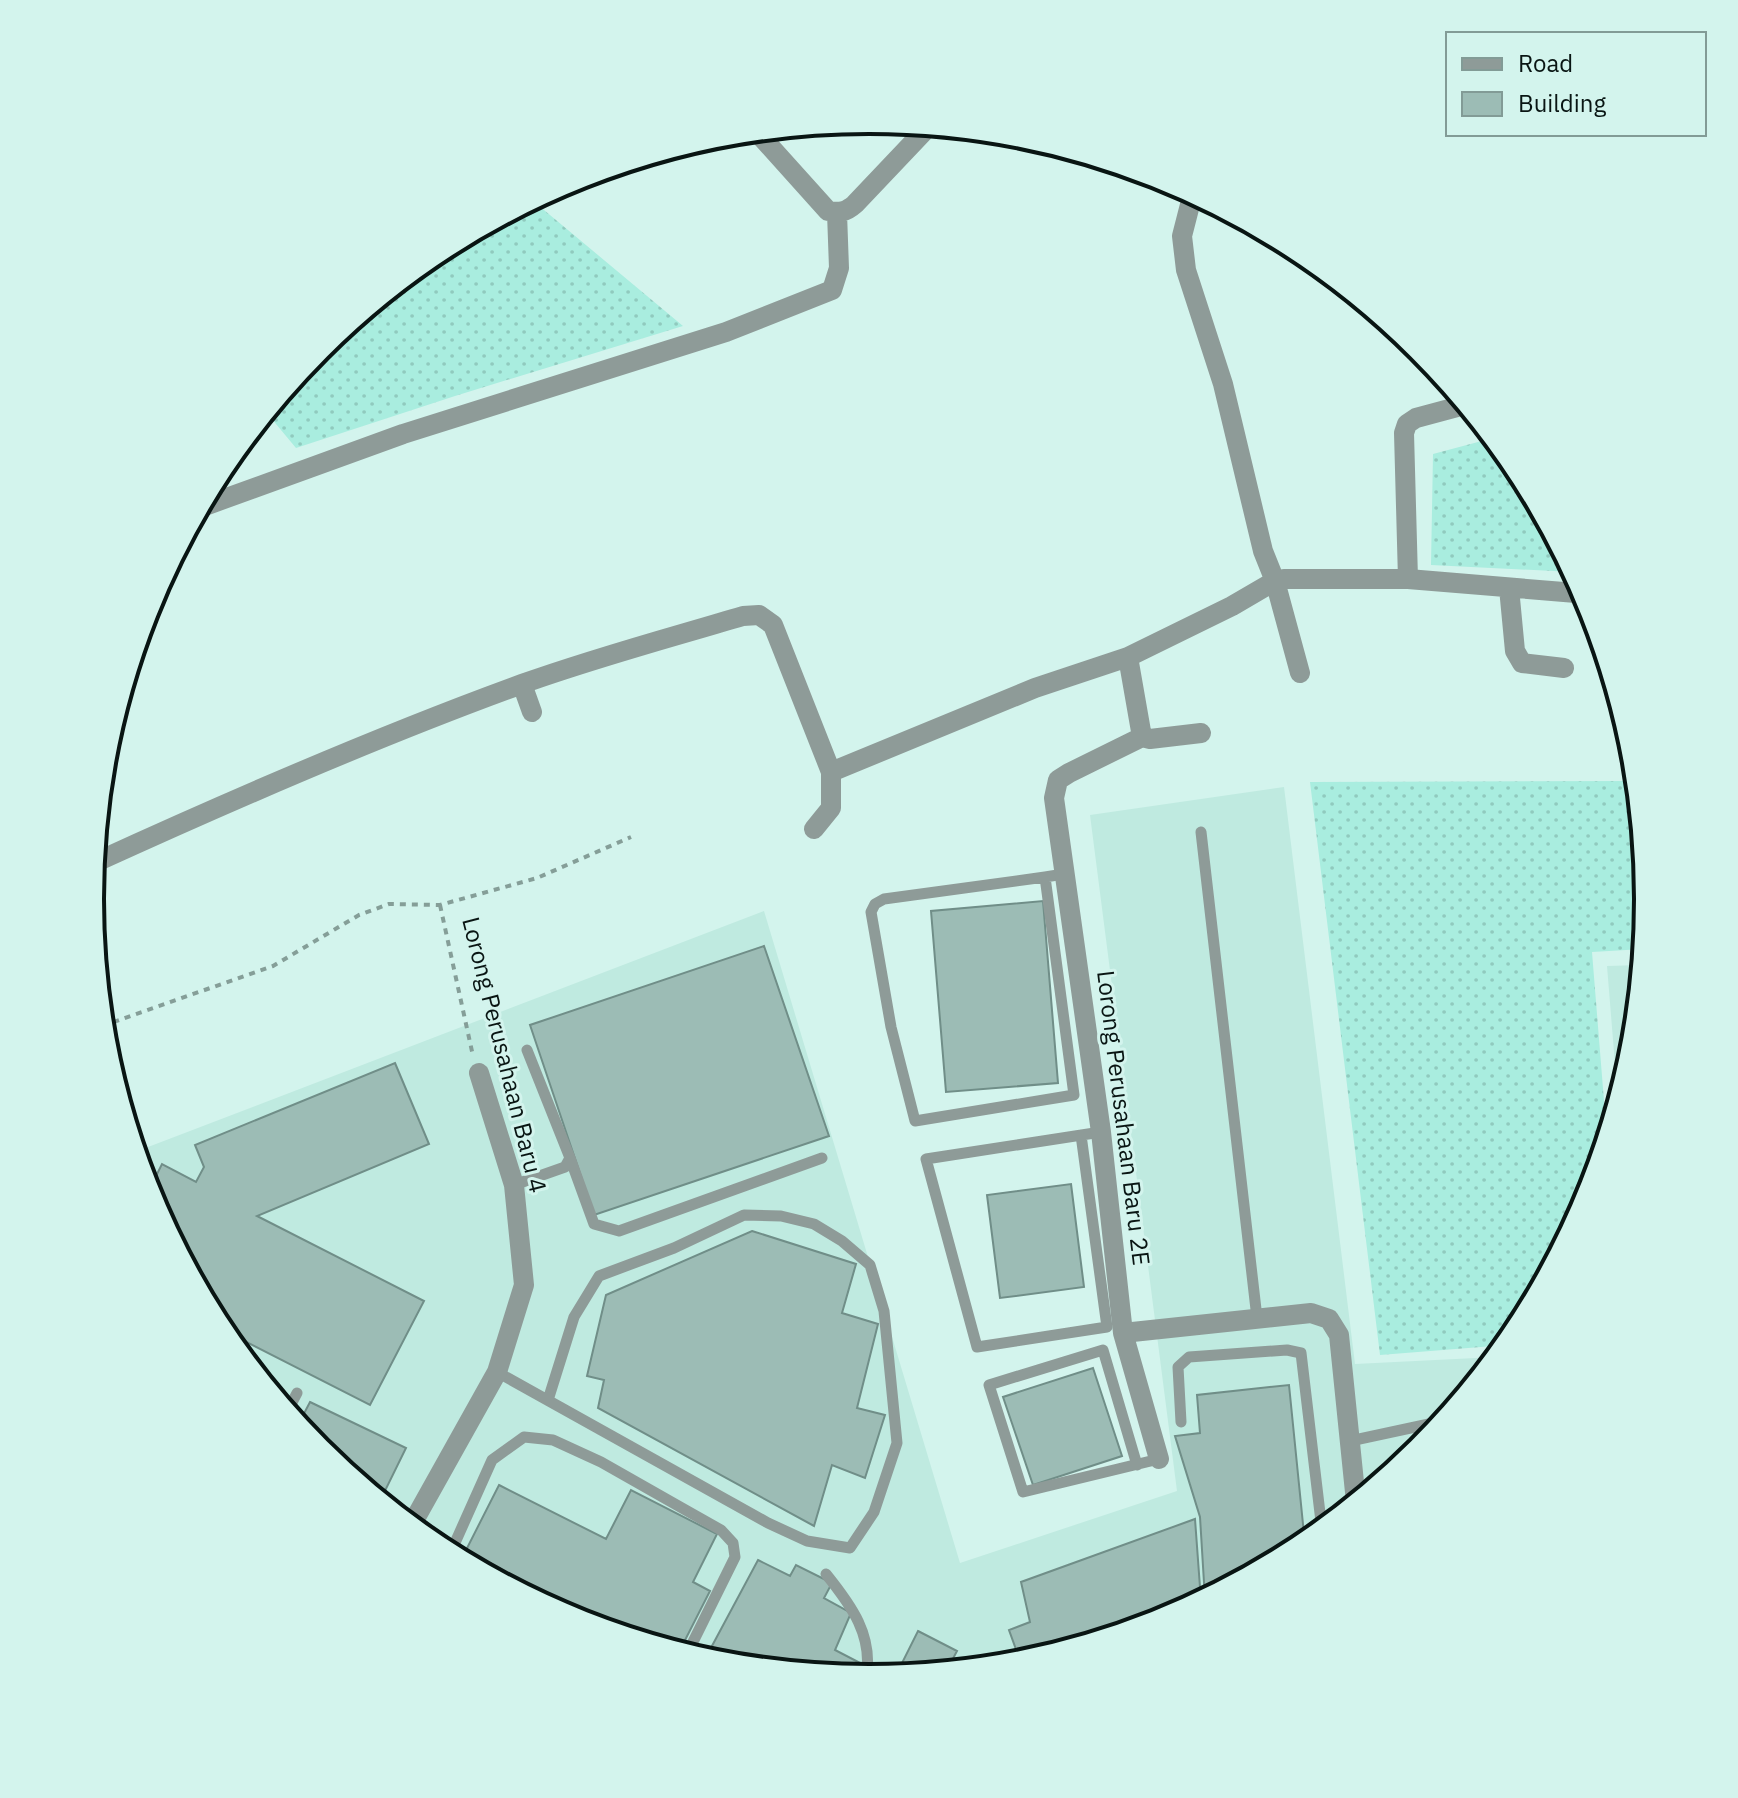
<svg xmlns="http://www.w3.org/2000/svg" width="1738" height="1798" font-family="'IBM Plex Sans',sans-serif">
	<defs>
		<pattern id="grass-dots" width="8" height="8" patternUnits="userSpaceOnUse" patternTransform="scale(2)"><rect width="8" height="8" fill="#a9eddf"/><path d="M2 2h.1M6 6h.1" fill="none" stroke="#90cabe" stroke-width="1.8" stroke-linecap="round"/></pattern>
	</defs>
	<rect width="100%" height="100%" fill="#d3f4ed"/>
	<path fill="#bfeae0" d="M1284 787 1355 1364 1496 1357 1420 1450 1301 1547 1167 1619 1021 1663 869 1678 717 1663 570 1619 436 1546 318 1450 221 1331 149 1197 135 1152 764 911 960 1563 1177 1491 1090 815Z
		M1641 965 1633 1051 1618 1101 1607 966Z"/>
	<path fill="url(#grass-dots)" d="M532 200 683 326 455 396 296 448 266 412 318 348 437 251Z
		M1493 438 1517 467 1573 572 1431 565 1433 454Z
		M1636 781 1648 899 1643 949 1592 952 1607 1138 1589 1198 1516 1332 1506 1345 1380 1355 1310 782Z"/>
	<path fill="#9cbcb5" stroke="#708e88" stroke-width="2" d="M1043 901 1058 1083 946 1092 931 911Z
		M764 946 829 1136 594 1215 530 1025Z
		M395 1063 429 1144 257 1216 424 1301 370 1405 219 1328 148 1192 162 1164 196 1182 204 1167 195 1145Z
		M1071 1184 1084 1287 1000 1298 987 1195Z
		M752 1231 856 1264 842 1313 878 1324 857 1408 885 1415 865 1478 832 1465 814 1526 598 1408 604 1380 587 1376 606 1295Z
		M1093 1368 1122 1456 1033 1485 1003 1397Z
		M1289 1385 1305 1544 1205 1599 1200 1517 1175 1436 1200 1433 1197 1395Z
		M310 1402 406 1448 380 1501 318 1450 298 1425Z
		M499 1485 606 1539 631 1490 717 1534 693 1582 710 1591 679 1652 570 1619 461 1560Z
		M1195 1519 1201 1601 1167 1619 1035 1659 1018 1655 1009 1630 1030 1622 1021 1582Z
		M758 1560 790 1576 796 1565 832 1583 824 1598 851 1613 835 1650 864 1665 858 1677 717 1663 705 1659Z
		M918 1631 957 1651 947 1670 896 1675Z"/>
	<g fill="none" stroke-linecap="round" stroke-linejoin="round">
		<path stroke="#859e98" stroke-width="4" stroke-dasharray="6 6" stroke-linecap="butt" d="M440 905 473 1056
			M102 1026 273 966 359 915 389 904 440 905 537 878 631 837"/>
		<path stroke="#8e9b98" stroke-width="11" d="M1201 832 1257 1318
			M1045 877 1074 1095 915 1121 891 1027 871 912 875 904 884 899 1045 877 1064 874
			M1081 1135 1107 1327 977 1347 926 1159 1101 1132
			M570 1158 594 1224 619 1231 822 1158
			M514 1185 565 1167 570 1158 527 1050
			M497 1372 768 1523 807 1541 850 1548 874 1512 897 1443 884 1311 870 1265 842 1241 814 1224 781 1216 744 1215 674 1248 599 1276 574 1317 548 1400
			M287 1412 297 1393
			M1181 1422 1178 1367 1189 1357 1287 1350 1301 1353 1322 1530
			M1350 1441 1443 1421
			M1137 1465 1103 1350 989 1385 1023 1492 1159 1459
			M450 1554 492 1460 524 1437 553 1440 601 1462 682 1508 721 1530 733 1543 735 1557 687 1654
			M826 1574C851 1605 874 1636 866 1678"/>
		<path stroke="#8e9b98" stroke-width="20" d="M756 131 828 211C840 213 846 212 855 204L929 126
			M1193 193 1182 236 1186 270 1223 384 1263 551 1275 581 1300 673
			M199 508 403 434 726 332 832 290 839 268 837 213
			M1408 579 1404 433 1407 424 1416 418 1457 407
			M1509 588 1515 651 1522 663 1564 668
			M1128 657 1142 737
			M522 684 532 712
			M831 772 1035 688 1128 657 1232 606 1275 581 1284 579H1408L1576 593 1590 604
			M94 863C234 799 376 737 522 684 594 658 669 638 743 616L759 615 773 625 831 772V808L814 829
			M1123 1333 1311 1313 1329 1319 1339 1335 1356 1502
			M1159 1459 1123 1333 1101 1132 1054 798 1058 780 1069 773 1142 737 1150 739 1201 733
			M411 1526 497 1372 524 1285 514 1185 479 1073"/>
	</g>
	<g text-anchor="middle" stroke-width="6" stroke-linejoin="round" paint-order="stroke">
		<g font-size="24" fill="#091513" stroke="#d3f4ed">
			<text transform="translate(504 1055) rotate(76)" y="8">Lorong Perusahaan Baru 4</text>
			<text transform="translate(1123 1118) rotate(83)" y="8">Lorong Perusahaan Baru 2E</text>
		</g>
	</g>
	<path d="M0 0H1738V1798H0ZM104 899a765 765 0 1 1 1530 0a765 765 0 1 1-1530 0Z" fill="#d3f4ed" fill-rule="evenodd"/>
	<path fill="none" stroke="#091513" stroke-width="4" d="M104 899a765 765 0 1 1 1530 0a765 765 0 1 1-1530 0Z"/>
	<rect x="1446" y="32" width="260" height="104" fill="#d3f4ed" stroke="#829b96" stroke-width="2"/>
	<rect x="1462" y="58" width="40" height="12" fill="#8e9b98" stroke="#829b96" stroke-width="2"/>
	<text x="1518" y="72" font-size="24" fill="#091513">Road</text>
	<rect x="1462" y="92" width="40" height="24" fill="#9cbcb5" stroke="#829b96" stroke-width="2"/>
	<text x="1518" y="112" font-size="24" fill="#091513">Building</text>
</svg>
